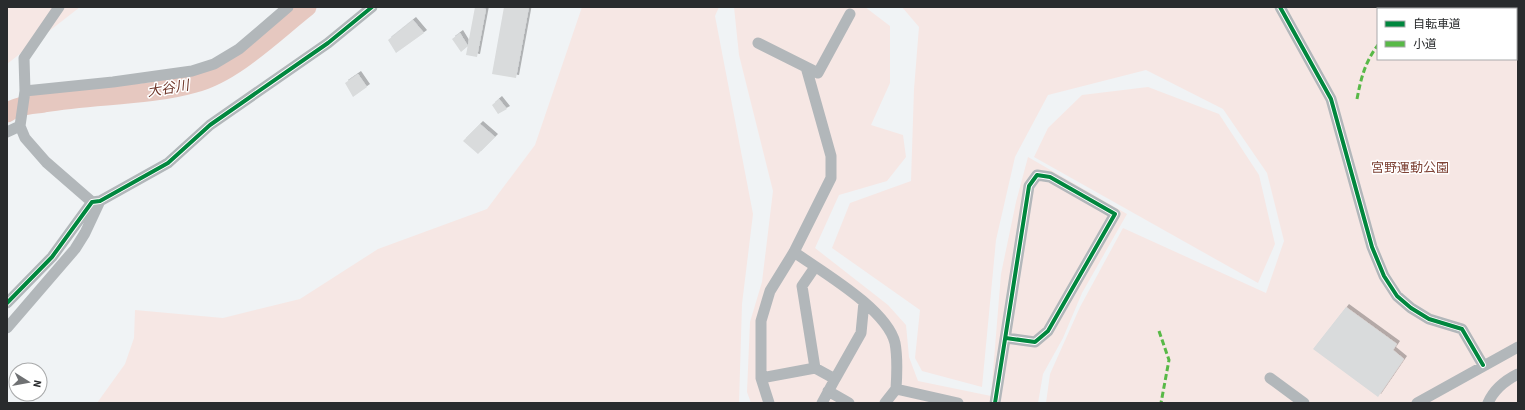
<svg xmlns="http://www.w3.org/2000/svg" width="1525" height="410" font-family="'Source Sans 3','Noto Sans JP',sans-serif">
	<defs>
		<filter id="shadow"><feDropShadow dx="3" dy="-3" stdDeviation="0" flood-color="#0004"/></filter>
	</defs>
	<rect width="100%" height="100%" fill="#f0f3f5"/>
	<path fill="#f6e7e4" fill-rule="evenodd" d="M7 7H80L7 64Z
		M582 7H719L715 16 753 214 742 304 739 403H97L125 364 134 338 135 310 223 318 300 299 378 249 487 209 535 145Z
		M734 7H865L890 26V83L871 125 903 135 906 157 887 181 839 195 815 248 888 305 906 325 909 357 918 381 991 396 1001 274 1016 202 1028 157 1127 214 1082 293 1063 338 1043 374 1038 403H751L747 392 750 322 762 282 773 191 739 55Z
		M902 7H1518V403H1046L1050 374 1080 307 1123 228 1266 293 1284 241 1267 173 1223 109 1146 70 1048 95 1015 157 996 240 982 387 922 371 915 358 920 310 832 248 850 203 911 181 914 89 919 27ZM1378 9H1516V59H1378Z
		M1148 87 1219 114 1259 175 1275 244 1258 283 1034 157 1048 128 1082 95Z"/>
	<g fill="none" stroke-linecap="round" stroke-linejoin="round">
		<path stroke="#e6c8c0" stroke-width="19" d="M7 113C17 105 31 105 44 103 94 94 146 97 195 83 234 73 275 32 307 7"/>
	</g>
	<path fill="#d9dbdc" filter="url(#shadow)" d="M475 7 486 9 477 57 466 55Z
		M504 7H529L516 78 492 74Z
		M413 20 424 33 396 53 388 40Z
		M460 33 468 46 461 52 452 39Z
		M358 74 367 87 353 97 345 83Z
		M499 99 507 109 498 114 492 105Z
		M480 124 495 137 478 154 463 141Z
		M1346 307 1397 344 1393 350 1404 359 1378 397 1313 349Z"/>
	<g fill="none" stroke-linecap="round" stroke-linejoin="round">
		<path stroke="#b2b7ba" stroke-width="11" d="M59 7 24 58 25 91 20 126 25 138 46 162 92 202
			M1280 7 1331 99 1372 247 1384 276 1397 296 1411 308 1429 319 1462 329 1483 365
			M758 43 806 67 831 156V178L794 252 770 291 761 321V378L769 403
			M806 67 818 73 850 14
			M25 91 113 82 192 71 214 64 239 49 288 7
			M7 132 20 126
			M794 252C822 272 887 309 895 343 898 359 897 374 896 389
			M815 267 802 286 815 368 835 379 822 403
			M7 303 52 257 92 202 100 201 168 163 210 125 328 43 372 7
			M7 328 75 249 85 233 100 201
			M761 378 815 368
			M1270 378 1304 403
			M835 379 861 333 864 302
			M828 391 849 403
			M885 403 896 389 958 403
			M995 403 1029 186 1037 175 1050 177 1115 214 1048 331 1035 342 1006 338
			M1417 403 1518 347
			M1488 403C1494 389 1504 381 1518 374"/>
		<path stroke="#58b947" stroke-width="3" stroke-dasharray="6 3" stroke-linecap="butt" d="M1474 7 1484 9
			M1426 9 1432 7
			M1516 16 1518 17
			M1357 99C1361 78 1365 62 1378 45
			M1159 331 1169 360 1161 403"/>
		<defs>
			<path id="cycleway" d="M1280 7 1331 99 1372 247 1384 276 1397 296 1411 308 1429 319 1462 329 1483 365
				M7 303 52 257 92 202 100 201 168 163 210 125 328 43 372 7
				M995 403 1029 186 1037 175 1050 177 1115 214 1048 331 1035 342 1006 338"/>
		</defs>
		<use href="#cycleway" stroke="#fff" stroke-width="6"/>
		<use href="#cycleway" stroke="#00873e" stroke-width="4"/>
	</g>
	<g text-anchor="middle" stroke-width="3" stroke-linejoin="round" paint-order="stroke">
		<g font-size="13" fill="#7e4336" stroke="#fff">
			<text x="1410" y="172">宮野運動公園</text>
		</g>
		<g font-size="14" font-style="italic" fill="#70372a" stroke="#fff">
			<text transform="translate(168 88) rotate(-9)" y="5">大谷川</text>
		</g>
	</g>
	<rect width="1525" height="410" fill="none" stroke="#292b2d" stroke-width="16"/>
	<rect x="1377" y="8" width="140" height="52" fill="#ffffff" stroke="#a9aaab"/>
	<rect x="1385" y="21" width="20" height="6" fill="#00873e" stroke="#a9aaab"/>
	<text x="1413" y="28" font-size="12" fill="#292b2d">自転車道</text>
	<rect x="1385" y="41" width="20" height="6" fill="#58b947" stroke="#a9aaab"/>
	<text x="1413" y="48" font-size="12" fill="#292b2d">小道</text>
	<g transform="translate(28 382) rotate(101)"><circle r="19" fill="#ffffff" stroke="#a9aaab"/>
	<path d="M0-3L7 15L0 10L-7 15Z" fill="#6f7173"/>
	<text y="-6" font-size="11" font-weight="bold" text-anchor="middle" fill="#292b2d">N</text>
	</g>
</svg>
